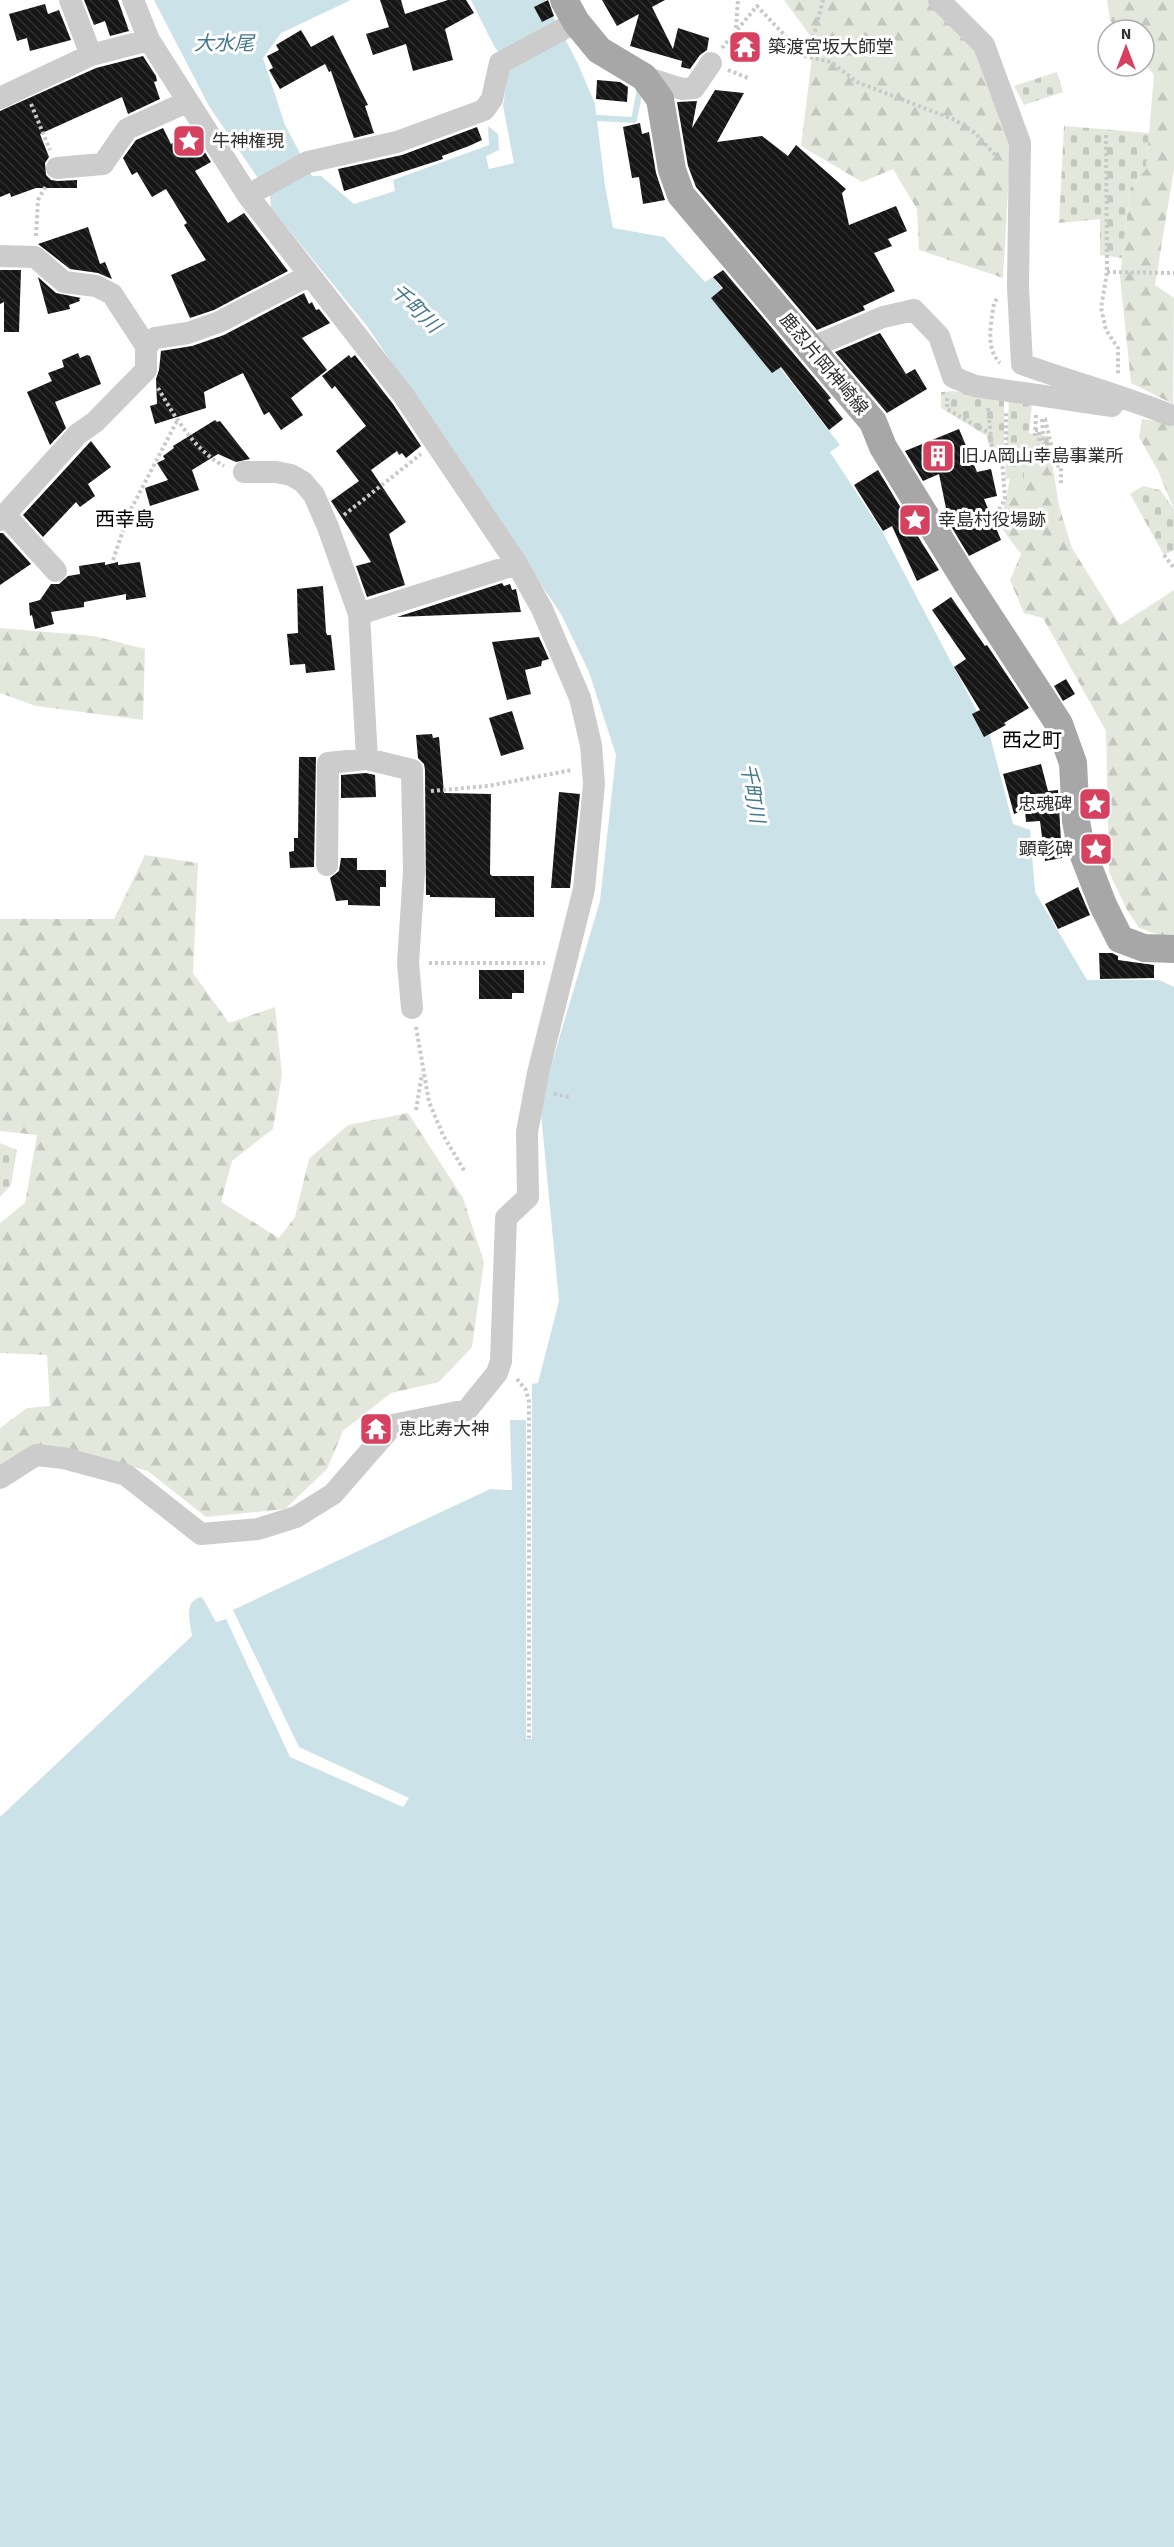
<svg xmlns="http://www.w3.org/2000/svg" width="1174" height="2547" font-family="'Source Sans 3','Noto Sans JP',sans-serif">
	<defs>
		<pattern id="forest-firs" width="22" height="20" patternUnits="userSpaceOnUse" patternTransform="scale(1.5)"><rect width="22" height="20" fill="#e4e8dc"/><path d="M5 1l3.5 6h-7zM16 11l3.5 6h-7z" fill="#c4c7bd"/></pattern>
		<pattern id="cemetery-stones" width="16" height="16" patternUnits="userSpaceOnUse" patternTransform="scale(1.5)"><rect width="16" height="16" fill="#e4e8dc"/><path d="M2 7V4a2 2 0 0 1 4 0v3zM10 15v-3a2 2 0 0 1 4 0v3z" fill="#c4c7bd"/></pattern>
		<pattern id="building-back-hatch" width="6" height="6" patternUnits="userSpaceOnUse" patternTransform="scale(1.5)"><rect width="6" height="6" fill="#161616"/><path d="M-1 5l2 2M0 0l6 6M5-1l2 2" fill="none" stroke="#303030"/></pattern>
	</defs>
	<rect width="100%" height="100%" fill="#fff"/>
	<path fill="url(#forest-firs)" d="M784 0H936L976 51 1011 139 1003 278 919 250 917 209 893 169 862 182 801 146 814 41Z
		M1107 0H1174V169L1155 285 1174 298 1173 404 1131 383 1120 277 1130 188 1146 169 1154 75 1144 63V30H1118L1110 20Z
		M1142 419 1174 424V509L1158 471 1139 437Z
		M1028 433 1048 436 1059 506 1072 548 1120 625 1174 590V940L1139 928 1126 908 1109 872 1106 731 1043 618 1024 613 1010 580 1021 554 1000 526 1015 455Z
		M0 628 94 636 145 649 143 720 36 706 0 693Z
		M145 855 198 863 193 973 229 1023 275 1007 282 1075 273 1129 232 1161 221 1202 279 1238 295 1217 309 1159 348 1125 408 1113 463 1198 484 1262 472 1347 439 1382 391 1393 343 1431 327 1469 285 1509 206 1517 148 1471 58 1446 0 1468V1428L27 1408 50 1406 47 1355 0 1353V1223L25 1203 37 1135 0 1131V919H114Z"/>
	<path fill="url(#cemetery-stones)" d="M1057 72 1063 92 1024 105 1014 86Z
		M1064 126 1149 133 1146 169 1130 188 1122 258 1100 255V219L1059 223Z
		M953 391 1004 397V453L1000 460 992 458 987 436 941 408V392Z
		M1009 398 1032 402C1031 428 1023 454 1024 480L1005 479Z
		M1143 486 1160 490 1174 509V550L1164 555 1130 494Z
		M0 1143 17 1150 11 1185 0 1197Z"/>
	<path fill="#cce2e9" d="M154 0H351L281 33 263 58 285 125 312 176H321L354 204 395 191 393 180 489 145 488 126 498 134 499 150 486 156 489 169 514 163 503 106 509 66 494 46 471 0H545L578 64 595 104 605 186 613 228 664 237 705 282 713 277 780 368 840 445 830 452 883 533 990 736 1013 824 1030 830 1035 892 1087 980H1159L1174 987V2547H0V1817L192 1636C190 1621 183 1600 202 1597L216 1622 226 1619 233 1610 490 1489 512 1490 510 1420H532V1384L538 1383 559 1301 540 1103 600 901 616 755 589 672 561 614 367 326 271 208 270 196 209 106Z"/>
	<path fill="#fff" d="M529 1407H532V1739H526V1417H529Z
		M233 1610 299 1747 409 1798 403 1807 290 1757 226 1619Z"/>
	<g fill="none" stroke-linecap="round" stroke-linejoin="round">
		<path stroke="#cce2e9" stroke-width="6" d="M597 118 634 120 640 89"/>
	</g>
	<path fill="url(#building-back-hatch)" d="M84 0H118L129 31 110 36 105 21 94 25Z
		M380 0H401L405 14 448 0H466L474 13 445 29 453 60 413 71 406 44 373 55 366 34 389 27Z
		M548 0 554 16 542 22 534 7Z
		M602 0H665L652 7 673 49 678 28 709 38 707 50 700 55 690 69 681 67 682 61 630 46 639 14 617 26Z
		M45 4 48 14 59 10 71 40 30 51 27 38 17 41 9 14Z
		M301 30 311 47 333 35 368 105 365 106 374 133 354 138 331 71 329 72 325 64 280 89 269 70 273 68 267 56 279 50 276 45Z
		M143 56 156 76 157 81 154 82 160 99 128 114 122 97 40 134 49 157 45 163 46 175 51 180 58 181 77 180V188H36L11 197 10 193 0 197V111L96 68Z
		M597 80 620 82 628 87 627 102 596 99Z
		M715 90 744 93 717 142 762 136 788 156 796 145 846 189 842 193 849 225 896 206 907 231 888 239 892 246 874 253 895 291 863 306 865 310 817 330 696 187 688 166 677 102 697 101 692 128Z
		M640 123 642 134 649 132 656 173 665 200 643 204 639 177 632 178 623 127Z
		M477 127 482 140 469 146 442 156 443 159 344 191 338 169 402 155Z
		M163 128 171 144 184 137 190 148 199 143 211 162 195 171 228 223 244 213 288 271 214 310 190 318 171 275 206 260 184 225 187 223 166 189 152 197 137 172 132 175 123 158 136 140Z
		M88 227 100 264 105 262 112 279 98 273 70 269 38 244Z
		M0 270H21L19 332H4V302L0 304Z
		M723 270 831 398 828 400 843 419 829 430 781 367 772 373 711 298 723 288 713 277Z
		M38 277 56 293 81 298 79 299 80 301 69 305 70 309 48 314Z
		M304 293 309 304 312 302 316 310 319 309 330 323 302 338 327 370 291 398 303 415 281 430 269 412 264 415 243 373 204 392 206 408 155 424 150 406 157 404 156 379 159 370 161 351 192 346 224 335Z
		M880 333 906 374 915 369 927 389 887 413 835 352Z
		M78 353 80 358 87 355 90 356 101 384 55 402 66 428 50 445 27 392 52 381 48 373 64 367 62 360Z
		M349 355 351 358 355 355 393 404 421 446 406 458 402 453 399 455 397 451 371 470 406 522 389 534 405 585 367 597 356 566 371 562 331 501 359 481 336 451 366 426 335 386 332 389 322 376Z
		M215 420 217 422 220 421 250 459 236 462 218 454 192 470 199 490 150 506 145 488 168 480 157 463 165 459 163 456 174 448 173 446Z
		M959 429 977 472 991 469 997 496 984 499 1001 540 969 556 949 523 939 474 923 481 905 451Z
		M91 441 111 467 88 484 95 496 80 507 76 502 43 537 23 515Z
		M878 470 922 543 939 570 917 581 892 526 883 531 854 485Z
		M0 533H3L31 564 0 585Z
		M105 562V565L118 562V565L140 562 146 597 126 600V594L84 602V607L51 612 54 624 35 629 32 615 30 616 29 603 40 600 51 584H59L68 576 80 574 79 566Z
		M502 583 504 586 510 584 512 590 516 589 521 612 397 617Z
		M323 586 326 632 327 635H331L335 670 306 673 305 664 290 665 287 634 298 633 297 589Z
		M951 597 985 646 987 645 1029 708 1004 723 1006 725 984 737 972 714 980 710 954 667 966 659 932 610Z
		M539 637 549 659 542 661 541 666 525 670 531 694 507 700 492 642Z
		M1066 679 1075 694 1063 701 1054 686Z
		M512 711 524 749 501 756 489 718Z
		M432 734 433 738 439 737 444 793 491 794 490 874 492 876H534V917H495V898L430 897V895H426L425 770 424 764 418 758 416 735Z
		M299 757H316L314 867 290 868 289 852 294 851V838H298Z
		M1041 764 1048 791 1058 790 1062 858 1045 861 1040 821 1026 822 1025 810 1014 814 1003 774Z
		M366 773 375 775 376 797 341 798V775Z
		M559 792 580 794 570 888H551Z
		M341 858H357V870H386V887H380V906L348 905V900L336 901 330 878 339 871Z
		M1078 887 1090 915 1058 929 1045 904Z
		M1099 953H1112L1118 956V960L1154 965V978L1100 979Z
		M479 970H524V993H512V999H479Z"/>
	<g fill="none" stroke-linecap="round" stroke-linejoin="round">
		<path stroke="#c9c9c9" stroke-width="4" stroke-dasharray="3 3" stroke-linecap="butt" d="M736 28 738 0
			M722 48 757 6 804 56 815 31 823 0
			M804 56 831 62 857 82 955 120 975 133 998 158
			M732 61 742 50
			M728 70 748 78
			M31 104 50 150
			M1106 135 1107 272 1101 308 1106 330 1118 348V376
			M36 236 38 200 46 186
			M1107 272 1174 273
			M997 299 994 303C991 323 985 348 1000 363
			M158 388C175 417 194 450 224 466
			M947 398V409L989 433
			M988 408 993 456 1003 458
			M1035 430H1039L1040 452H1044L1042 419H1045L1056 465 1061 467V483
			M1035 436 1036 414
			M344 515 421 454
			M959 524 969 520 978 529 992 523 1005 499 1002 460 1006 453V412
			M1164 555 1174 568
			M113 560 129 513 177 421
			M431 791 488 786 572 770
			M429 963H545
			M416 1027 429 1102 443 1135 465 1172
			M554 1094 570 1097
			M416 1110 422 1074
			M517 1379 526 1390 529 1402V1738"/>
		<path stroke="#ccc" stroke-width="22" d="M70 0 91 55
			M133 0 149 40
			M939 0 984 45 1020 143 1018 287 1022 364C1071 382 1121 395 1170 415
			M644 77 682 89 694 88 711 63
			M0 98 91 55 149 40 249 197 404 396 517 564 542 609 580 698 591 745 594 784 584 889 538 1073 527 1132 528 1197 506 1218 501 1361 497 1373 467 1410 393 1425 333 1494 296 1517 258 1529 201 1534 126 1475 63 1458 36 1455 0 1478
			M57 168 103 164 127 129 187 102
			M249 197 259 189 308 162 397 142 484 110 492 99 500 63 576 22
			M0 256 35 257 64 282 96 286 112 294 146 346
			M810 348 883 317 914 310 939 336 953 377 975 386 1112 406
			M244 472H276L291 475 303 482 314 495 328 527 359 614 367 759
			M5 515 56 571
			M0 520 78 434 95 422 146 370V346L155 338 188 333 219 322 308 276
			M359 614 517 564
			M327 865 328 763 367 759 412 770 414 872 408 963 412 1008"/>
		<path stroke="#a7a7a7" stroke-width="28" d="M564 0 576 22 599 50 644 77 660 99 672 170 681 195 873 422 883 447 965 580 1059 724 1073 763 1076 821 1081 848 1103 905 1120 939 1144 948 1174 949"/>
	</g>
	<defs>
		<symbol id="temple-square" viewBox="-11 -11 22 22"><rect x="-9" y="-9" width="18" height="18" rx="4" fill="#d6415f" stroke="#fff"/><path d="M0-6L5-2H3V0L6.5 2.5H4V6H1.5V3h-3V6H-4V2.5H-6.5L-3 0V-2H-5Z" fill="#fff"/></symbol>
		<symbol id="sight-square" viewBox="-11 -11 22 22"><rect x="-9" y="-9" width="18" height="18" rx="4" fill="#d6415f" stroke="#fff"/><path d="M0-6L1.8-2.2L6-1.7L2.9 1.2L3.7 5.4L0 3.3L-3.7 5.4L-2.9 1.2L-6-1.7L-1.8-2.2Z" fill="#fff"/></symbol>
		<symbol id="building-square" viewBox="-11 -11 22 22"><rect x="-9" y="-9" width="18" height="18" rx="4" fill="#d6415f" stroke="#fff"/><path d="M-4-6H4V6H1V3H-1V6H-4ZM-2.5-4.3h1.7v1.8h-1.7ZM.8-4.3h1.7v1.8H.8ZM-2.5-1h1.7V.8h-1.7ZM.8-1h1.7V.8H.8Z" fill="#fff"/></symbol>
	</defs>
	<g fill-rule="evenodd">
		<use href="#temple-square" x="726" y="28" width="38" height="38"/>
		<use href="#sight-square" x="170" y="122" width="38" height="38"/>
		<use href="#building-square" x="919" y="437" width="38" height="38"/>
		<use href="#sight-square" x="896" y="501" width="38" height="38"/>
		<use href="#sight-square" x="1076" y="785" width="38" height="38"/>
		<use href="#sight-square" x="1077" y="830" width="38" height="38"/>
		<use href="#temple-square" x="357" y="1410" width="38" height="38"/>
	</g>
	<g text-anchor="middle" stroke-width="6" stroke-linejoin="round" paint-order="stroke">
		<g font-size="18" fill="#2f2f2f" stroke="#fff" text-anchor="start">
			<text x="768" y="53">築渡宮坂大師堂</text>
			<text x="212" y="147">牛神権現</text>
			<text x="961" y="462">旧JA岡山幸島事業所</text>
			<text x="938" y="526">幸島村役場跡</text>
			<text x="1072" y="810" text-anchor="end">忠魂碑</text>
			<text x="1073" y="855" text-anchor="end">顕彰碑</text>
			<text x="399" y="1435">恵比寿大神</text>
		</g>
		<g font-size="18" fill="#2f2f2f" stroke="#fff">
			<text transform="translate(824 364) rotate(50)" y="6">鹿忍片岡神崎線</text>
		</g>
		<g font-size="20" font-style="italic" fill="#44788b" stroke="#fff">
			<text x="224" y="50">大水尾</text>
			<text transform="translate(416 308) rotate(44)" y="7">千町川</text>
			<text transform="translate(753 793) rotate(80)" y="7">千町川</text>
		</g>
		<g font-size="20" fill="#000" stroke="#fff">
			<text x="125" y="526">西幸島</text>
			<text x="1032" y="747">西之町</text>
		</g>
	</g>
	<g transform="translate(1126 48)"><circle r="28" fill="#ffffff" stroke="#acacac" stroke-width="1.5"/>
	<path d="M0-4.5L10 22L0 15L-10 22Z" fill="#d6415f"/>
	<text y="-9" font-size="16" font-weight="bold" text-anchor="middle" fill="#2f2f2f">N</text>
	</g>
</svg>
